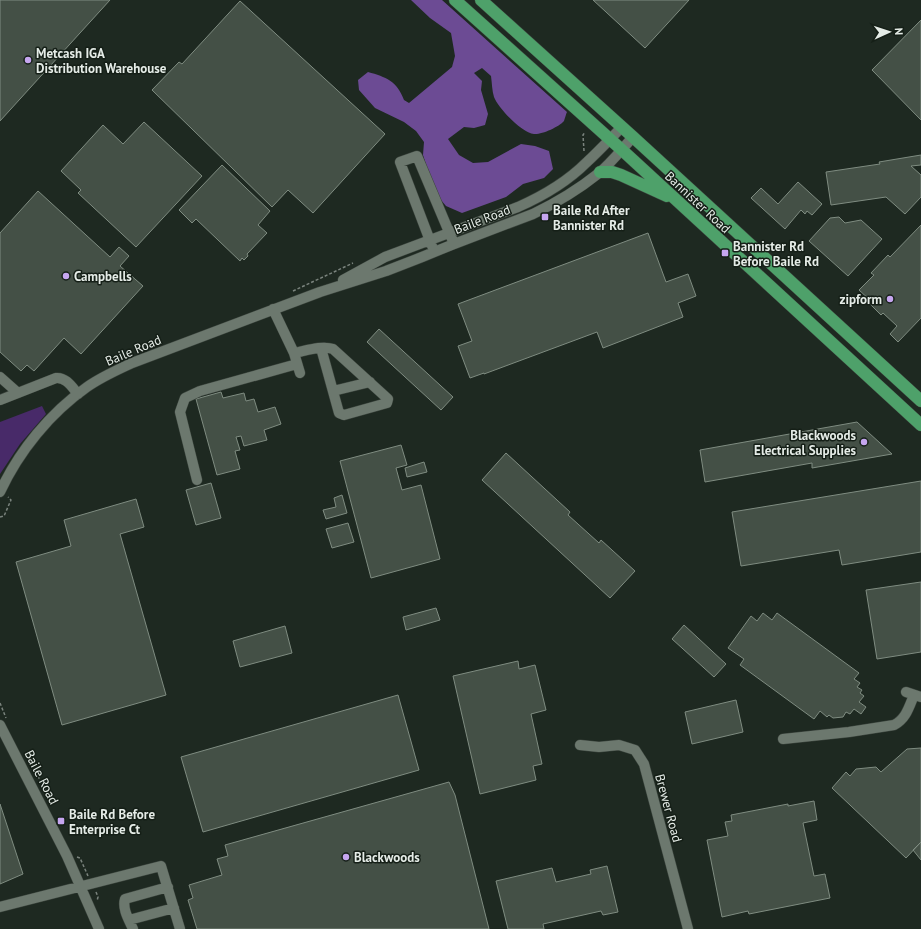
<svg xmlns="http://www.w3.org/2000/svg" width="921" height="929" font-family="'PT Sans',sans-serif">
	<rect width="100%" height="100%" fill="#1e2921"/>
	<path fill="#482a69" d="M42 406 46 414 20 444 0 474V422Z"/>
	<path fill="#6c4b94" d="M411 0H442L567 112C566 114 565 118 564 121 559 127 541 135 534 134 522 133 498 108 494 97 492 91 492 83 491 76L482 68 474 73 482 81 481 90 488 114 485 125 474 128 464 127 448 139 459 155 473 163 488 162 521 144 535 146 549 151 553 169 544 178 523 184 506 197 462 213 446 206 435 193 423 155 424 142 416 131 404 122 375 108 359 90 358 80 368 72C386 77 397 81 404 100L409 103 452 67 455 56 451 33 430 18Z"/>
	<path fill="#445046" stroke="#7f8c81" d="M0 0H110L0 121Z
		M593 0H689L645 48Z
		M240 1 385 134 313 213 288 190 272 207 152 90 179 62 182 64Z
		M921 20V120L872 70Z
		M144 122 202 176 136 247 78 193 81 190 61 171 103 125 123 144Z
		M921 155V165L911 166 921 175V197L905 214 886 197 831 205 826 172 880 164 879 162Z
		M222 165 270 211 258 225 267 233 247 254 248 256 244 260 242 258 240 261 196 219 192 223 179 210Z
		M798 182 822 204 812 215 807 211 805 214 801 210 785 229 751 198 761 188 778 204Z
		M38 191 110 257 119 247 129 256 120 266 143 286 81 354 64 338 34 371 27 365 21 371 0 352V233Z
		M839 217 845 223 861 220 882 239 848 276 809 241 830 218Z
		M921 225V318L898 342 890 334 897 326 883 313 881 315 870 304 872 302 859 290 874 275 871 273 888 255 890 257Z
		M648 233 666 282 688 274 696 296 678 303 683 317 603 348 597 332 484 374V373L470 378 458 346 472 341 458 304Z
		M379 329 453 397 441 410 367 342Z
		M221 392 223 398 244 393 246 401 254 399 258 412 275 407 281 424 264 430 267 440 244 446 241 436 236 437 240 450 235 451 240 469 217 475 196 399Z
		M857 422 892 454 812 468V463L705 482 700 450Z
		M401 445 407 465 396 468 402 490 421 485 440 559 371 578 340 461Z
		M506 453 570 512 568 515 599 543 601 540 635 571 610 598 482 480Z
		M424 462 427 472 407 477 405 468Z
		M921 481V552L842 565 839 550 741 566 732 512Z
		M211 483 221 518 196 525 186 490Z
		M342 495 347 513 326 519 323 510 336 507 334 498Z
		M136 499 144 527 120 534 166 695 62 725 16 562 71 546 64 520Z
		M348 523 354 542 332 548 326 529Z
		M921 582V652L877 659 866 590Z
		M436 608 440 620 406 630 403 617Z
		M763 613 772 620 777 613 859 673 854 679 860 683 857 687 862 690 860 693 864 696 859 702 866 707 861 714 854 709 850 714 846 712 843 717 833 718 829 715 827 717 820 711 814 719 740 665 744 659 728 648 751 616 757 621Z
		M684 625 726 664 714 677 672 639Z
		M285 626 292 653 240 667 233 641Z
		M518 661 519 669 535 665 546 710 531 714 542 764 533 766 536 780 480 794 453 676Z
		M398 695 419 770 203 832 181 757Z
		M736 700 743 732 692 744 685 712Z
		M921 748V842L906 858 832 788 846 772 850 776 856 769 876 767 881 772 907 749Z
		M449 782 455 795 489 929H197L188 900 193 898 189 885 222 875 217 859 228 856 225 845Z
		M814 801 817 820 803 823 814 876 825 874 830 898 749 914 748 911 722 917 707 840 728 836 725 822 732 821 731 815 788 804V806Z
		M0 804 23 874 0 884Z
		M921 842V860L913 850Z
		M607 866 618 912 603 915 601 911 543 924 544 929H508L496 881 552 868 556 882 591 874 590 870Z"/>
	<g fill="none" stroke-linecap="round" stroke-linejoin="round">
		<defs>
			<path id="minor" d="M432 246 400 162 417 156 452 239
				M343 280 385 257 518 207C543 196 567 182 587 162 599 151 610 139 622 127
				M273 309 294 353 300 373
				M294 353C305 351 322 345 333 349L388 399 387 403 344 415 339 413 321 348
				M0 377 18 393
				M333 391 370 382
				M0 400 56 378C66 377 72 387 78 394
				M197 480 180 412 185 398 200 391 297 364
				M0 492C19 451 50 413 87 387 101 377 117 370 132 363L320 292 386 271 422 257 454 244 533 214C556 203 579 189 599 173 611 163 622 149 633 137
				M906 692 921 697
				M0 725 67 856 99 929
				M783 739 849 732 894 725C906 719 909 707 914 695
				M580 745 599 747 619 745 635 750 644 764 688 929
				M0 907 161 866 180 929
				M129 920 174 908
				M133 929C129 920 122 909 125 899L168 887"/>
			<path id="major" d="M455 0 622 150 921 425
				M481 0 633 137 921 401
				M600 172H612L621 175 667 196"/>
		</defs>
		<use href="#minor" stroke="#3d463f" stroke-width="11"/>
		<use href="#major" stroke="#3d463f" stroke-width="13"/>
		<path stroke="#7a837d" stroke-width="1.5" stroke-dasharray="3 2" stroke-linecap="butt" d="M584 151 583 135 585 132
			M293 291 353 263
			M0 517 4 516 11 500 8 497
			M0 703 6 718
			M26 754 47 793V794
			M77 857 80 858 88 876
			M96 892 98 897 97 901"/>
		<use href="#minor" stroke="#6c786e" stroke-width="10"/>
		<use href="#major" stroke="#4ea16a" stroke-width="12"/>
	</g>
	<g fill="#c6a6f0" stroke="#151f17" stroke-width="1.5">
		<circle cx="28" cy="60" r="4"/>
		<rect x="541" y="213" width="8" height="8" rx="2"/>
		<rect x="721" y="249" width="8" height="8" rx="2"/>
		<circle cx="66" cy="276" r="4"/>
		<circle cx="890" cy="299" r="4"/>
		<circle cx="864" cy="442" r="4"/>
		<rect x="57" y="817" width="8" height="8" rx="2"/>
		<circle cx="346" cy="857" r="4"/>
	</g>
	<g text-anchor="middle" stroke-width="3" stroke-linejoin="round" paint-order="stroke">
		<g font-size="13" font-weight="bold" fill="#e5ece7" stroke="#151f17" text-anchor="start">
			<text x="36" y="58">Metcash IGA<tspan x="36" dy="15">Distribution Warehouse</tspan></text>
			<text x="553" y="215">Baile Rd After<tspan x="553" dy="15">Bannister Rd</tspan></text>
			<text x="733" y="251">Bannister Rd<tspan x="733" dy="15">Before Baile Rd</tspan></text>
			<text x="74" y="281">Campbells</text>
			<text x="882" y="304" text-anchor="end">zipform</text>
			<text x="856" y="440" text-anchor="end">Blackwoods<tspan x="856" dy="15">Electrical Supplies</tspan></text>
			<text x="69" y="819">Baile Rd Before<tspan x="69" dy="15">Enterprise Ct</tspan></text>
			<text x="354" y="862">Blackwoods</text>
		</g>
		<g font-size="13" fill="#e5ece7" stroke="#151f17">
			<text transform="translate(698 202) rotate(43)" y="5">Bannister Road</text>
			<text transform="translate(482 219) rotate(-21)" y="5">Baile Road</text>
			<text transform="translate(133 350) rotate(-23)" y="5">Baile Road</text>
			<text transform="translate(42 777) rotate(63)" y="5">Baile Road</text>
			<text transform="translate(669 808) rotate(75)" y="5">Brewer Road</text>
		</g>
	</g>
	<g transform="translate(889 32) rotate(87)" stroke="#151f17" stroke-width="3" paint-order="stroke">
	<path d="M0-3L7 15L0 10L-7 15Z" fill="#e5ece7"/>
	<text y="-6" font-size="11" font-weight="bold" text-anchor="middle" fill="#e5ece7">N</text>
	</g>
</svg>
